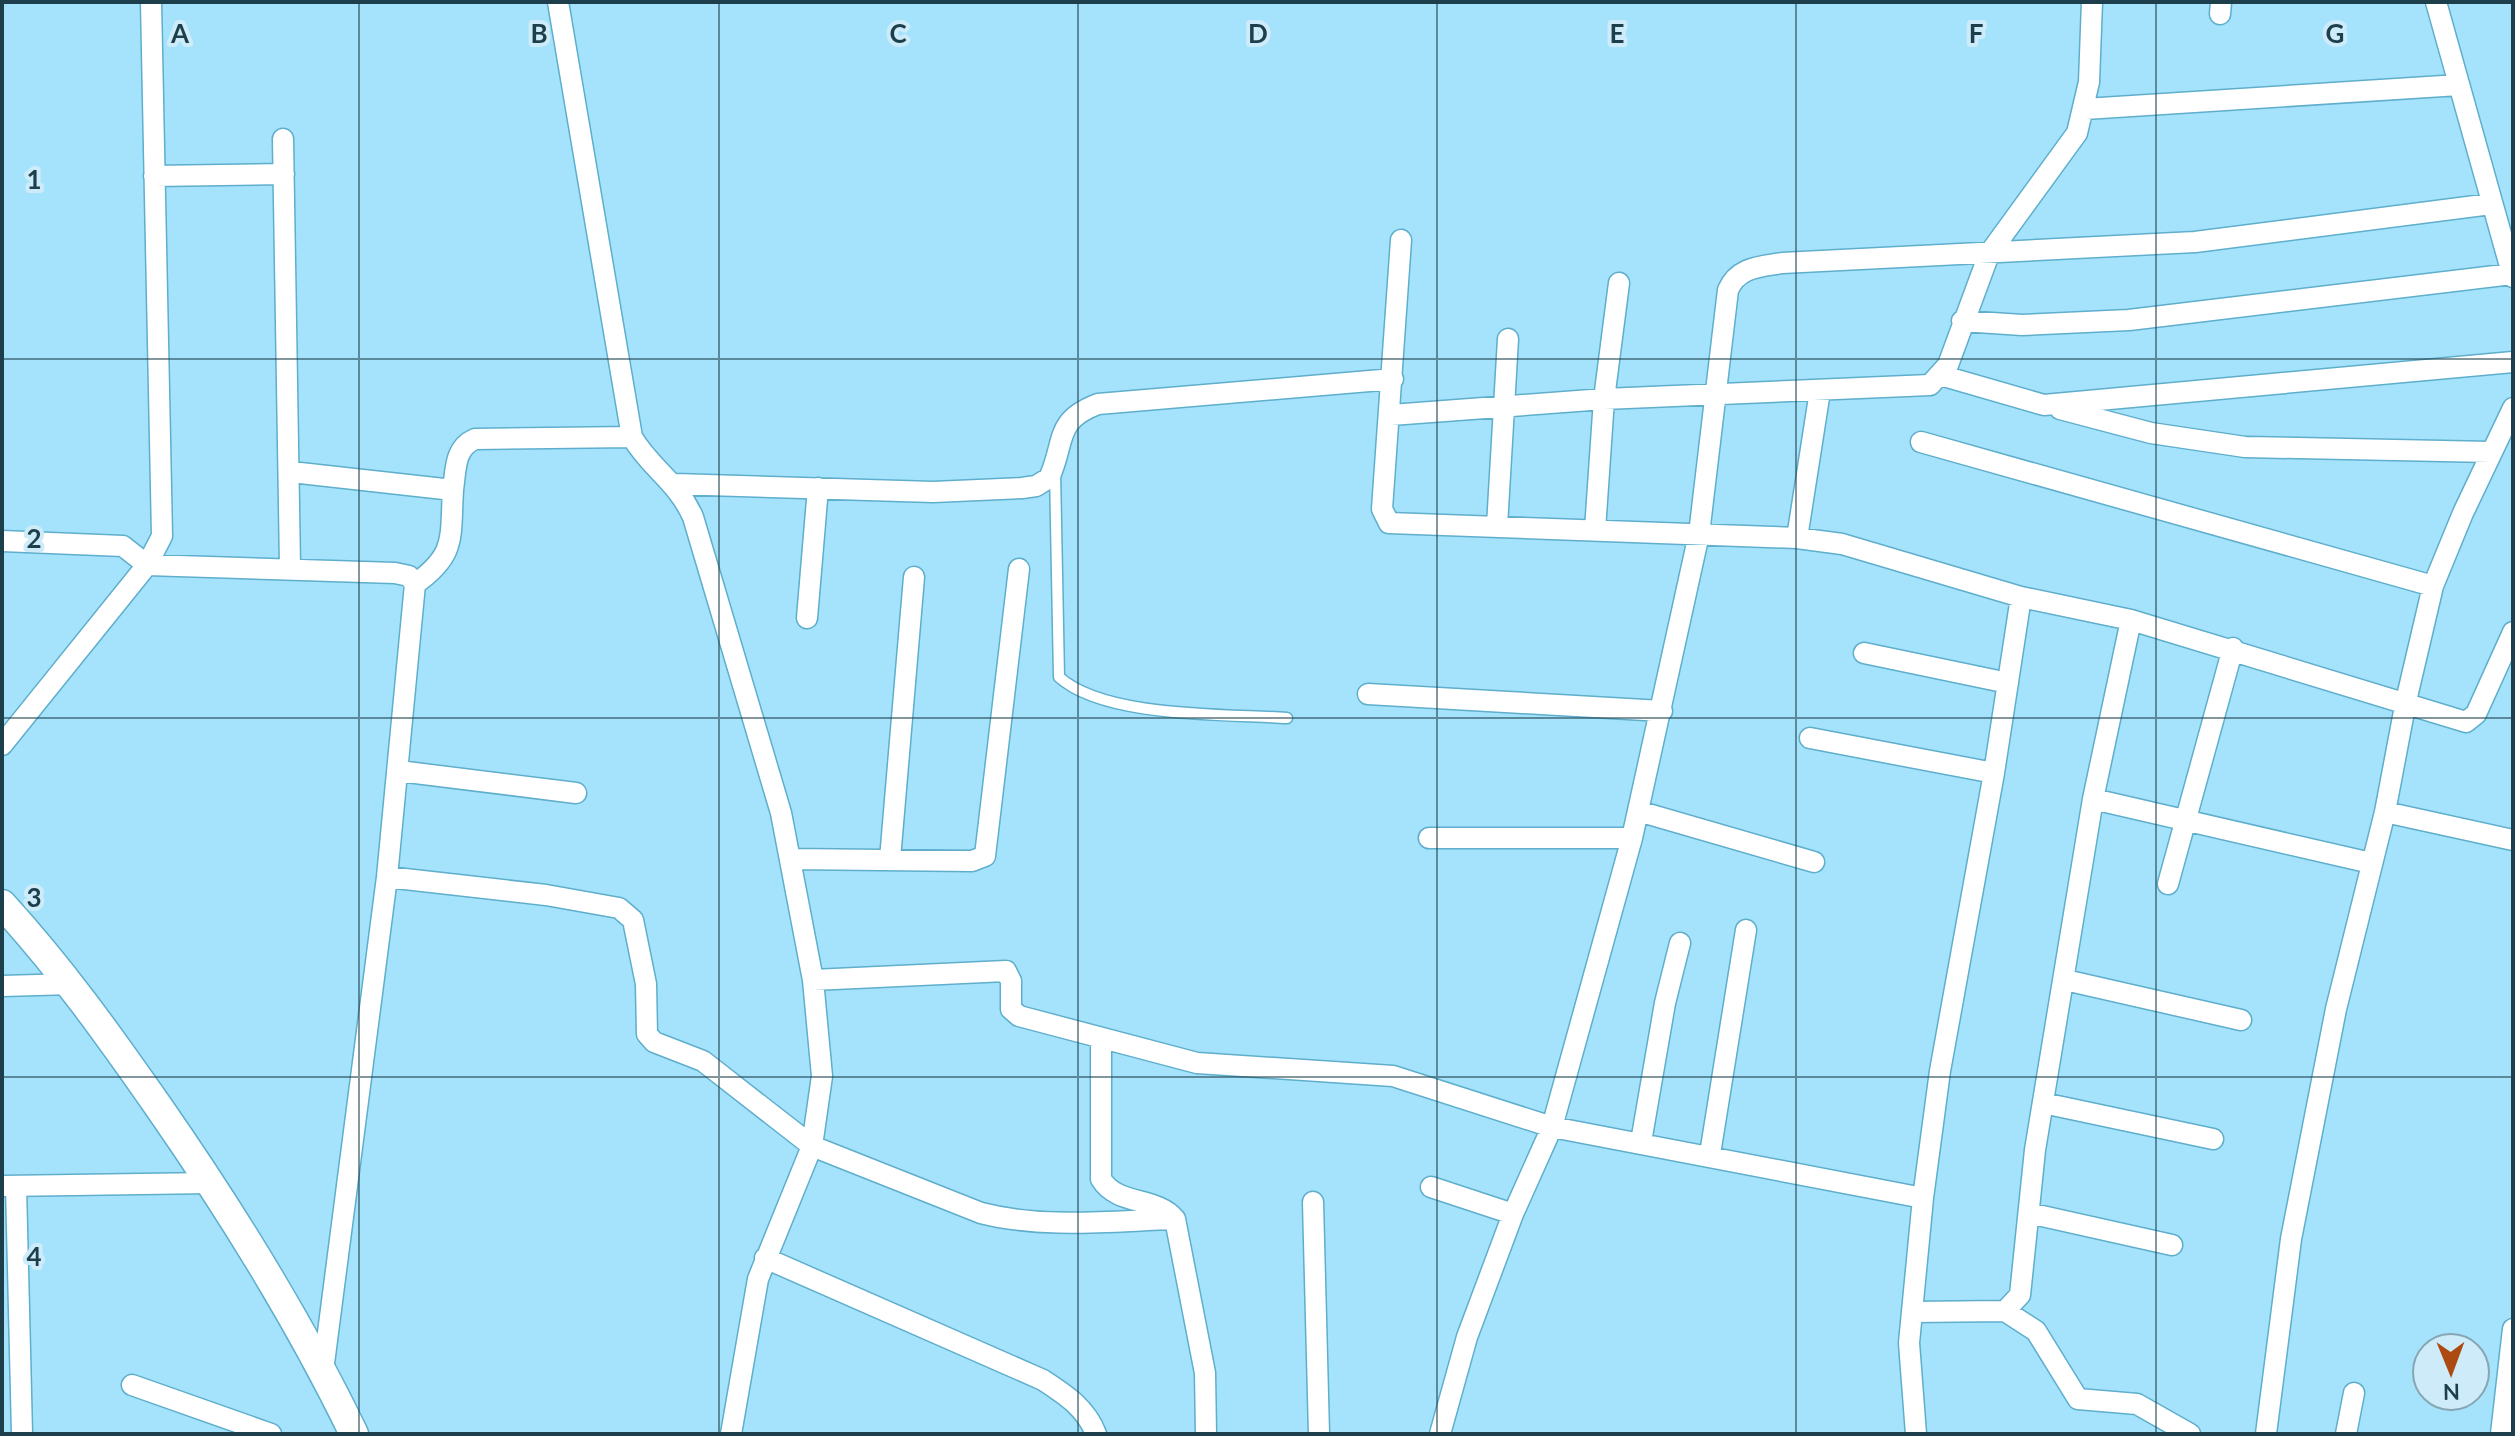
<svg xmlns="http://www.w3.org/2000/svg" width="2515" height="1436" font-family="Lato,sans-serif">
	<rect width="100%" height="100%" fill="#a5e3fc"/>
	<g fill="none" stroke-linecap="round" stroke-linejoin="round">
		<defs>
			<path id="lane" d="M1055 471 1059 677C1104 718 1227 714 1287 718"/>
			<path id="street" d="M558 2 632 437C650 468 677 481 693 517L781 813 813 980 822 1076 812 1146 758 1279 731 1434
				M2436 2 2513 277
				M2220 14 2221 2
				M2085 109 2459 85
				M283 139 290 567
				M154 176 284 174
				M1401 240 1382 509 1389 523 1797 538 1842 544 2021 597 2131 620 2466 722 2476 714 2513 632
				M1962 321 2022 325 2129 320 2512 274
				M1940 375 2044 405 2513 362
				M2060 409 2151 433 2245 447 2491 452
				M1391 415 1604 399 1930 385 1948 365 1989 254 2077 133 2089 82 2092 2
				M1921 442 2433 586
				M291 472 453 490C456 470 454 448 475 439L632 437
				M675 484 933 492 1022 488 1036 486 1049 478C1066 442 1053 421 1098 404L1393 379
				M1497 526 1508 339
				M1595 530 1604 399 1619 283
				M1797 538 1820 391
				M2 541 123 546 147 565 395 573 409 576 415 584 387 877 323 1371
				M415 584C457 554 450 538 453 490
				M807 618 818 488
				M1864 653 2008 683
				M1368 694 1662 711
				M1810 738 1994 773
				M2 745 147 565 162 536 151 2
				M399 771 576 793
				M2093 799 2371 863
				M1638 811 1814 862
				M2385 812 2513 840
				M1429 838H1632
				M791 859 972 861 985 856 1019 569
				M890 859 914 577
				M387 877 546 895 619 908 633 920 646 984 647 1034 654 1042 703 1061 812 1146 981 1213C1044 1229 1110 1221 1175 1219
				M2168 884 2233 648
				M813 980 1006 971 1011 981V1009L1019 1016 1197 1063 1393 1076 1552 1127 1923 1198
				M2065 980 2241 1020
				M2 986 73 984
				M1101 1040V1179C1117 1206 1156 1196 1175 1219L1205 1373 1206 1434
				M2043 1103 2213 1139
				M1641 1142 1665 1003 1680 943
				M1710 1154 1746 930
				M3 1186 211 1183
				M16 1186 22 1434
				M1431 1187 1513 1214
				M1313 1202 1319 1434
				M2029 1213 2172 1245
				M765 1258 1043 1380C1066 1395 1086 1408 1096 1434
				M2005 1311 2036 1331 2078 1399 2137 1404 2190 1434
				M1912 1312 2005 1311 2020 1295 2035 1150 2093 799 2131 620
				M132 1385 271 1434
				M1440 1434 1467 1337 1513 1214 1552 1127 1632 838 1699 534 1728 290C1738 267 1759 267 1782 263L2195 242 2491 204
				M1916 1434 1909 1343 1923 1198 1940 1071 1994 773 2021 597
				M2266 1434 2291 1239 2336 1009 2385 812 2406 701 2433 586 2463 513 2513 408
				M2346 1434 2354 1393
				M2501 1434 2513 1329"/>
			<path id="secondary" d="M2 904C62 970 107 1033 158 1106 231 1211 298 1318 354 1434"/>
		</defs>
		<use href="#lane" stroke="#5eaecc" stroke-width="13"/>
		<use href="#street" stroke="#5eaecc" stroke-width="23"/>
		<use href="#secondary" stroke="#5eaecc" stroke-width="31"/>
		<use href="#lane" stroke="#fff" stroke-width="10"/>
		<use href="#street" stroke="#fff" stroke-width="20"/>
		<use href="#secondary" stroke="#fff" stroke-width="28"/>
	</g>
	<path fill="none" stroke="#1d3f4b" stroke-width="2" stroke-opacity="0.55" d="M359 2V1434M719 2V1434M1078 2V1434M1437 2V1434M1796 2V1434M2156 2V1434M2 359H2513M2 718H2513M2 1077H2513"/>
	<g font-size="26" text-anchor="middle" font-weight="bold" fill="#1d3f4b" stroke="#cdebf8" stroke-width="8" stroke-linejoin="round" paint-order="stroke">
		<text x="180" y="43">A</text>
		<text x="539" y="43">B</text>
		<text x="898" y="43">C</text>
		<text x="1258" y="43">D</text>
		<text x="1617" y="43">E</text>
		<text x="1976" y="43">F</text>
		<text x="2335" y="43">G</text>
		<text x="34" y="189">1</text>
		<text x="34" y="548">2</text>
		<text x="34" y="907">3</text>
		<text x="34" y="1266">4</text>
	</g>
	<rect width="2515" height="1436" fill="none" stroke="#1d3f4b" stroke-width="8"/>
	<g transform="translate(2451 1372) rotate(179)"><circle r="38" fill="#cdebf8" stroke="#87a6b3" stroke-width="2"/>
	<path d="M0-6L14 30L0 20L-14 30Z" fill="#ad4a11"/>
	<text y="-12" font-size="22" font-weight="bold" text-anchor="middle" fill="#1d3f4b">N</text>
	</g>
</svg>
